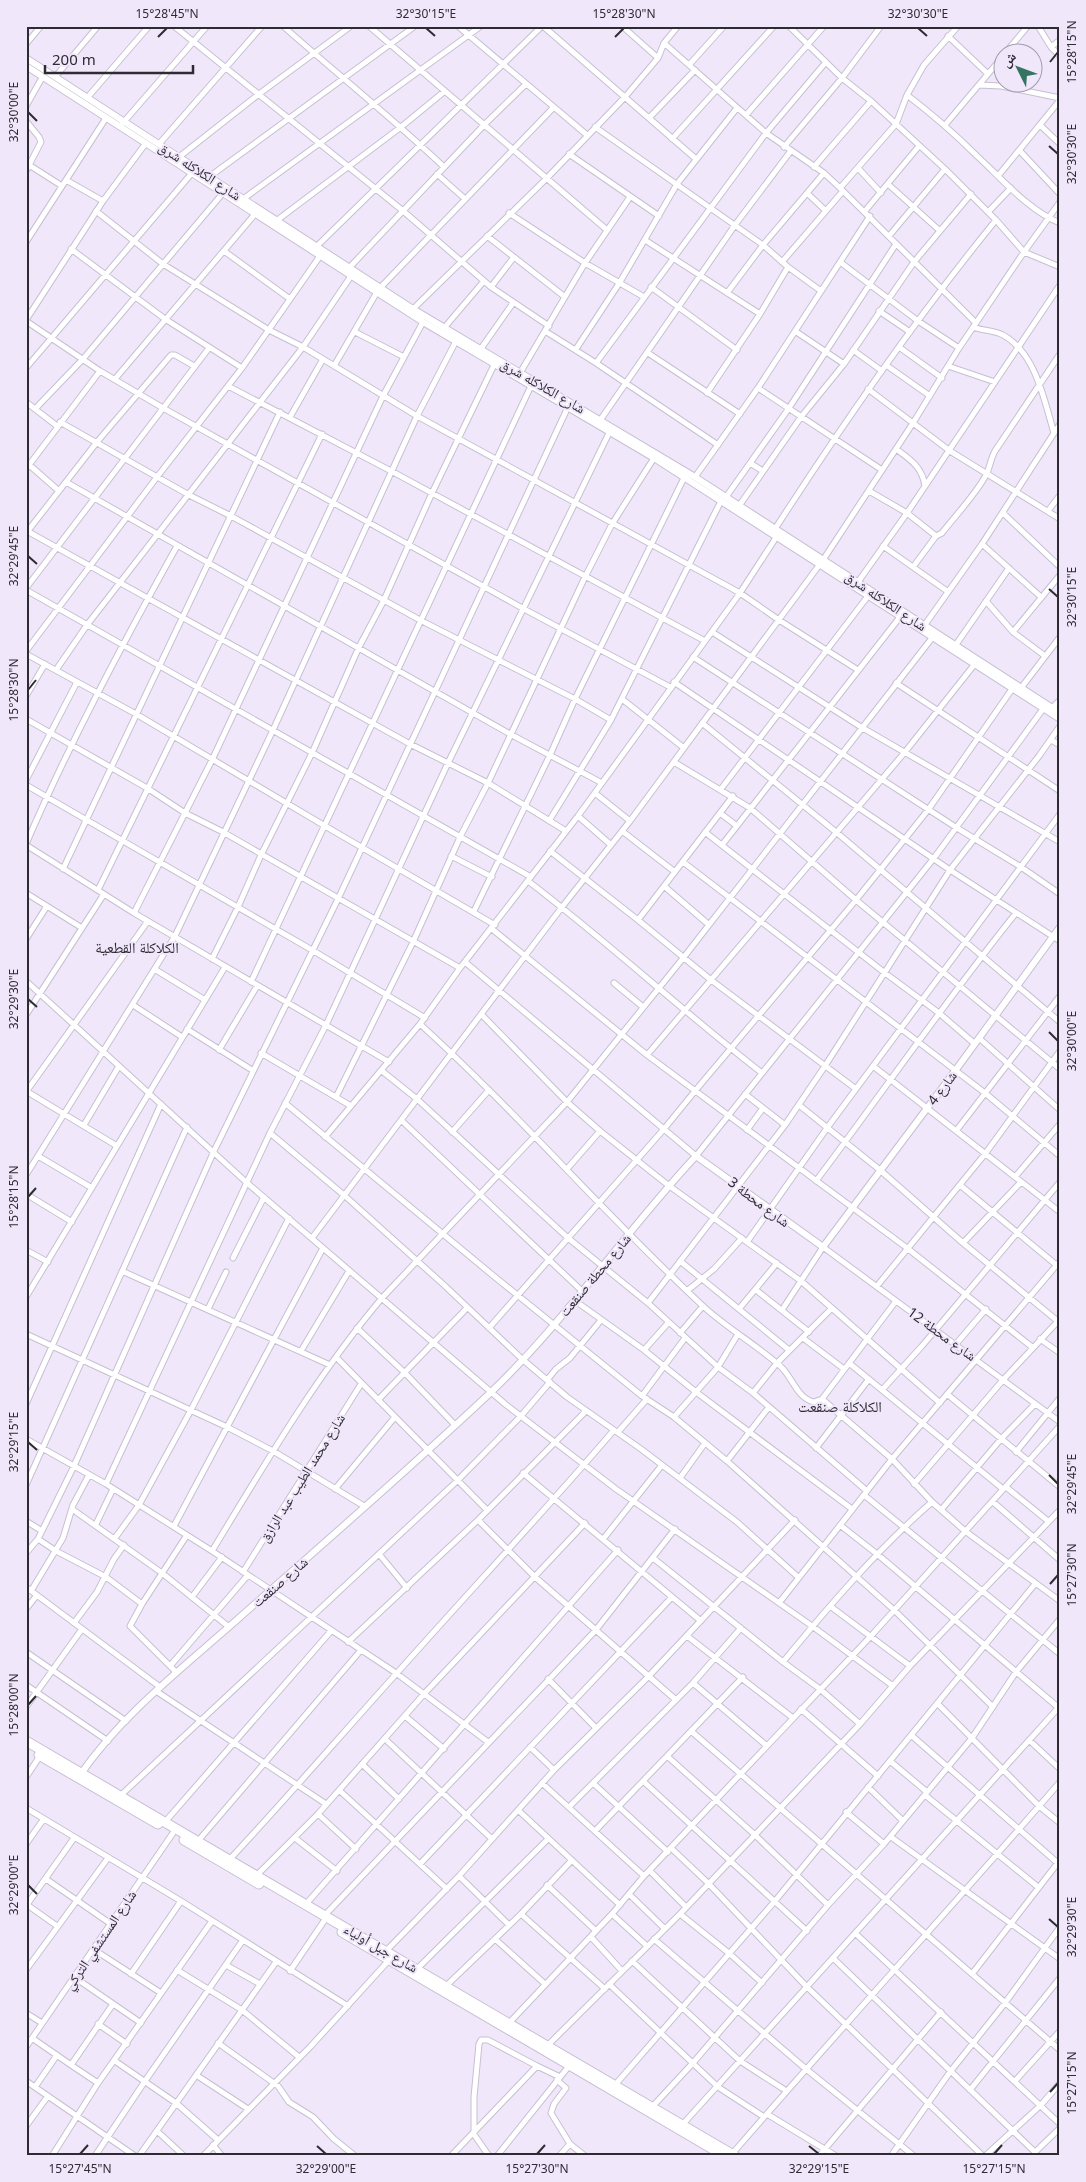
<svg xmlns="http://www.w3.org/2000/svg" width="1086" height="2182" font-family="'Noto Sans','Noto Naskh Arabic',sans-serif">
	<rect width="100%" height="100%" fill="#f0e7fb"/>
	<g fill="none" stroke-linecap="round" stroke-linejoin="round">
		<defs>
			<path id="minor" d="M174 26 402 210 491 287 549 326
				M283 26C336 73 392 118 444 167
				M369 26 607 230
				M458 26 587 135
				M543 26 696 159
				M622 26 658 58
				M789 26 842 78 871 101 945 169 996 220 1024 252 1060 267
				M1038 26 1051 47 1060 56
				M948 36 988 74
				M664 43 766 133 824 173 840 188 976 323
				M26 44 41 26
				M1051 47 1060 40
				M1006 52 1028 26
				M689 65 724 26
				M55 77 98 26
				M979 85 1001 86 1060 98
				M907 95C932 114 955 134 977 156 1001 178 1029 211 1060 223
				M87 98 149 26
				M26 106 43 76
				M746 115 824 26
				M649 118 695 70
				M26 121 39 137 41 142 26 171
				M122 124 207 26
				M945 125 1004 55
				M1040 125 1060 144
				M595 127 763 245 788 267 821 291
				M672 139 774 26
				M159 144 262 26
				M784 147 842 78 881 26
				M1019 150 1060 194
				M569 154 659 216
				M179 157 259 94 351 26
				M26 163 62 186
				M814 167 871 101
				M858 168 881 193
				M437 174 464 198
				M998 176 1060 100
				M209 177 415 26
				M66 180 103 201
				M889 185 939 230
				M840 188 896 124 907 95 924 65 958 26
				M807 193 825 210
				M243 199 481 26
				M96 211 163 264 269 330 303 347 417 416 740 593 779 620 858 670
				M865 211 919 146
				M988 212 1011 188
				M509 213 585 263 644 297
				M276 221 401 127 445 91
				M487 236 565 297
				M889 236 945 169
				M645 240 760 314
				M26 242 106 118
				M316 247 542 26
				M71 249 165 319 242 368
				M224 251 290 299
				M782 262 843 191
				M840 262 918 321 959 348
				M349 268 485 124 526 84
				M491 287 514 257
				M651 287 737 350
				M380 288 553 108
				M727 293 763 245 824 173
				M413 309 546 179 625 97 658 58 664 43 678 26
				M879 311 910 332
				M26 320 103 201 146 143
				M26 321 100 371 163 408 524 609 670 687
				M973 327C983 331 994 330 1003 335 1036 353 1044 400 1054 433
				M444 328 484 281
				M545 331 596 363 718 445
				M795 331 844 364
				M355 332 404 357
				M899 347 942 378
				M576 349 620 282 677 184 737 108
				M480 350 513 303
				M853 350 882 371
				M648 353 740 414
				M596 363 766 133 826 62
				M886 365 930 396
				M334 366 377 292
				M948 366 995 382
				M26 368 192 173
				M520 373 585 263 630 197
				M115 379 255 214
				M228 386 393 472 705 641
				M758 388 882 470
				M868 389 950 451 1060 519
				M707 393 760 314 788 267
				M26 402 57 426
				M35 409 83 359 223 193
				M290 417 323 359
				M601 419 735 225 790 152
				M60 422 189 495 231 516 420 620 575 699 611 720
				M896 449C911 460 922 467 925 486
				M26 462 59 491
				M750 463 763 471
				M26 469 100 371
				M695 477 758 388 870 216
				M66 482 510 734 602 783
				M869 491 907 513 936 536
				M726 497 789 408 896 244
				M739 506 801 417 844 364 914 262 971 194
				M1048 511 1060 495
				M1003 513 1060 567
				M775 529C844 422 916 318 996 220
				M27 531 410 744 488 783 566 831
				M27 532 97 442 171 355H175L194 366
				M982 544 1041 597
				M883 546 947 591
				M823 560 913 423 959 348 1024 252 1060 202
				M913 567 936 536 942 533C955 516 978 492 987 473 990 466 991 458 995 451L1060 354
				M858 582 907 513 1060 285
				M26 588 209 348
				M26 590 531 877
				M986 601 1013 632 1045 656
				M924 626 982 544 1060 424
				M712 632 861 727 1060 842
				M1013 632 1060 575
				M955 646 1009 568
				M26 651 157 477 242 368 320 256
				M26 654 136 714 325 826 495 925
				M693 657 957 828 1021 867 1060 894
				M56 670 87 625 303 347 351 276
				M674 682 950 870 1060 941
				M896 683 1060 791
				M1021 688 1060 637
				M26 696 45 664
				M622 699 684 748
				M1052 708 1060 700
				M26 719 147 788 185 813 223 832 460 968
				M702 723 836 832 1060 1022
				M1051 740 1060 745
				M674 762 750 808 856 900 1060 1069
				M26 780 77 682
				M26 785 312 950 425 1018
				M721 789 868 596
				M595 793 630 821
				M720 813 737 826
				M578 816 611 845
				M549 821 611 720 721 501
				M622 831 675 872
				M705 832 885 973 939 1013 975 1044
				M26 844C70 742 123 643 177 546
				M26 845 134 913 389 1062
				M722 845 900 617
				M550 851 638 920 711 980 856 1089
				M451 856 492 877
				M683 862 985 1093 1060 1156
				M63 869 280 412
				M528 881C608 942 682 1011 762 1073
				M664 886 708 924
				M98 890 322 434
				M26 893 82 928
				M474 911 550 755 575 699 684 478
				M134 913 212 760 383 396 423 322
				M638 920 733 796
				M492 929 647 1055 907 1248 1032 1347
				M26 939 47 906
				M212 959 238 907 261 855 312 753 359 647 384 600 432 493 494 365
				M465 962 696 1156 934 858 1043 709
				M156 970 205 1000
				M26 981 246 1182 505 1404 616 1489 812 1626 893 1686
				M251 982 531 386
				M614 983 643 1007
				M133 1005 182 1037
				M481 1014 567 1102 600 1131 668 1185 801 1281 940 1403
				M26 1015 104 894
				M420 1024C519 1114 606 1216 704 1307 727 1328 755 1344 779 1365 792 1375 796 1398 814 1402L822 1399 896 1301
				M187 1029 252 1070
				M979 1038 1060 1110
				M219 1050 257 986
				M261 1053 351 1106
				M647 1055 905 752 974 665
				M873 1066 1060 1212
				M382 1071 417 1099 568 1238 648 1303 718 1367 753 1393 867 1491
				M26 1091 117 1146
				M26 1092 148 921
				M745 1094 785 1125
				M336 1097 413 942 461 835 488 783 585 577 612 524 654 458
				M285 1103 490 1273 642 1396 674 1417 727 1461 894 1610 993 1707
				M799 1105 880 1170 963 1243 1060 1323
				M401 1120 582 1291
				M84 1125 119 1066
				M747 1130 763 1108
				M956 1131 1060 996
				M452 1132 489 1090
				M270 1133 345 1196 444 1285 522 1359 567 1397 641 1449 737 1522 798 1577
				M325 1137 420 1024 460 968 578 816 740 593 777 536
				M38 1156 92 1188
				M567 1169 600 1131
				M26 1175 175 936 273 730 417 416 456 341
				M1015 1177 1060 1124
				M816 1181C883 1092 946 1000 1016 913
				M960 1185 1060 1268
				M26 1194 72 1222
				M312 1238 562 907 630 821 820 564
				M747 1242 827 1128 1060 814
				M963 1243 1021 1182
				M26 1250 48 1262
				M233 1258 264 1197
				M680 1261 789 1350
				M122 1271 330 1365
				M877 1286 985 1154 1060 1051
				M688 1290 714 1269 742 1238
				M756 1290 809 1332
				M26 1297 225 967
				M574 1300 644 1350 696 1392 852 1509
				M648 1303 785 1125 825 1066 950 870 1039 756 1060 726
				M208 1309 226 1272
				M739 1309 777 1263
				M782 1310 823 1247 1060 1422
				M357 1328 405 1373 455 1425
				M489 1328 664 1129 695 1091 856 900 928 810 1012 689
				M680 1333 703 1306
				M26 1334 227 1427 273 1451 364 1506
				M803 1338 844 1369
				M1040 1339 1060 1353
				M956 1344 986 1309
				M644 1350 668 1323
				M301 1351 349 1271
				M336 1357 487 1510
				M849 1363 1003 1489
				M547 1380 556 1369 570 1358 601 1320
				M882 1390 922 1346 1060 1182
				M753 1393 777 1363 832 1308
				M947 1394 1060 1487
				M642 1396 685 1338
				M822 1399 892 1459 932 1502 965 1531 1060 1601
				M378 1400 467 1308
				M26 1404 161 1104
				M674 1417 718 1367 738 1334
				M618 1432 647 1399
				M26 1439 106 1484 212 1551 396 1673 488 1742
				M816 1448 869 1379
				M1016 1452 1060 1398
				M727 1461 769 1407
				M523 1473 701 1621
				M680 1478 705 1443
				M106 1484 270 1133 326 1025 448 763 610 431
				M914 1484 1003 1380 1060 1319
				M26 1485 187 1127
				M1006 1487 1048 1521
				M335 1489 395 1417
				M864 1495 1060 1654
				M993 1502 1060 1560
				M72 1509 162 1573 229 1627
				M941 1510 1001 1439 1035 1404
				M478 1520 535 1577 676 1700
				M26 1521 42 1531
				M96 1524 113 1489
				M840 1525 877 1554 1059 1708
				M174 1526 323 1248
				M115 1538 139 1505 191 1410 289 1218
				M604 1538 662 1465
				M212 1551C265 1464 316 1376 382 1298L567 1102 684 957 932 638
				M26 1553 38 1539
				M379 1554 407 1588
				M653 1558 783 1662 820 1689 860 1724
				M243 1572 361 1384
				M26 1587 160 1687
				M31 1591 63 1538 73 1505 89 1475
				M192 1597 222 1557
				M779 1603 892 1459 1060 1261
				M142 1604 106 1577 56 1551 38 1539 74 1466 214 1151 338 899 568 407
				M830 1606 910 1666
				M26 1609 37 1595
				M74 1623 97 1592 114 1559 124 1545
				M687 1636 793 1718
				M348 1642 478 1520 586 1411
				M26 1652 126 1721
				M783 1662C829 1606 877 1550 932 1502
				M170 1666 248 1575
				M176 1672 130 1626 142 1604 187 1535
				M548 1679 596 1728
				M693 1683 767 1746
				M26 1685 108 1741
				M156 1691 326 1804
				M938 1704 1039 1806 1060 1823
				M26 1707 82 1629
				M801 1709 878 1776
				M405 1716 444 1749
				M691 1731 1060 2050
				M911 1735 1060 1865
				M385 1739 492 1839
				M1029 1740 1060 1769
				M530 1747 554 1770
				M667 1756 754 1834 828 1905
				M890 1761 927 1792
				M362 1764 399 1799
				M26 1777 40 1756
				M643 1781 807 1931
				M542 1783 644 1876
				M593 1783 668 1852
				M868 1787 903 1821
				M339 1790 447 1889
				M925 1795 1038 1887
				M120 1796 457 1481 520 1417 550 1382
				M569 1807 693 1683 741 1628
				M26 1808 181 1901 348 2006
				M518 1810 620 1905
				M846 1812 884 1844
				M318 1814 356 1849
				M165 1822 331 1631
				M595 1831 743 1677
				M891 1837 1060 1959
				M295 1838 337 1871
				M198 1841 361 1650
				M26 1844 43 1820
				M671 1848 708 1883 806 1986 983 2156
				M230 1859C287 1798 341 1735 397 1673 469 1592 543 1513 614 1430
				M420 1864 672 1597
				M650 1871 686 1907
				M257 1875 318 1814 424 1694 585 1523
				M459 1876 509 1925
				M46 1879 111 1924
				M547 1885 596 1931
				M630 1895 664 1928
				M26 1904 57 1926
				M306 1904 618 1550
				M26 1906 74 1838
				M521 1914 605 1989
				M612 1914 647 1946
				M680 1914 730 1954 762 1983
				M325 1915 595 1631 675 1529
				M855 1933 1060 2124
				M591 1937 622 1971
				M495 1939 545 1984
				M654 1939 806 2069 914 2156
				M93 1949 161 1993
				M386 1951 459 1876 554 1770 648 1677 795 1520
				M833 1958 1039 2156
				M632 1961 740 2061 785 2090
				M226 1965 260 1984
				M417 1969 548 1839
				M26 1970 108 1858
				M177 1970 242 2010 299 2057
				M290 1971 324 1921
				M131 1974 181 1901
				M972 1974 1060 1860
				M74 1977 141 2023
				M609 1984 718 2087 764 2117
				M446 1986 521 1914 572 1860
				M26 2013 42 2023
				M509 2023 612 1914 644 1876 871 1636 1060 1426
				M98 2024 127 2044
				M32 2038 71 2065
				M218 2043 278 2086 289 2102 313 2117 334 2139 355 2156
				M547 2046 680 1914 860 1724 910 1666 1060 1510
				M26 2047 173 1833
				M115 2061 176 2103 218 2140
				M196 2075 248 2109
				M557 2080 566 2088 554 2104 551 2113 570 2144 585 2156
				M26 2081 135 2156
				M1015 2081 1060 2031
				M98 2083 71 2065 113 2004
				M615 2085 775 1901 1035 1584
				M35 2087 57 2055
				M970 2090 1060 1978
				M653 2106 692 2064 828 1905 884 1844 972 1738 1016 1672 1060 1619
				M767 2114 836 2156
				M683 2124 1060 1706
				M26 2126 48 2096
				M157 2131 184 2156
				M474 2131V2097L479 2044 481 2040H488L537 2066
				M473 2133 489 2156
				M213 2145 222 2156
				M732 2154C840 2029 952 1907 1060 1782
				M52 2156 98 2083 212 1921
				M95 2156 145 2081 243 1940
				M139 2156 276 1962
				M203 2156 311 2046 390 1959
				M451 2156 537 2066 560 2077
				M497 2156 569 2066
				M559 2156 570 2144
				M819 2156 941 2012
				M891 2156 950 2072 1005 2003 1060 1927
				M985 2156 1041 2105 1060 2083
				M1031 2156 1060 2128"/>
			<path id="tertiary" d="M26 58 413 309 695 477 1060 713
				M26 66 423 322 654 458 1060 719
				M80 1775C122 1714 184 1667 239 1618 323 1544 407 1471 488 1395 565 1322 624 1233 696 1156L823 1247 955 1071 1060 927"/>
			<path id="primary" d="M26 1741 735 2156
				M39 1755 158 1824
				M184 1840 259 1884
				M342 1932 723 2155"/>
		</defs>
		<use href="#minor" stroke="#c7bfd2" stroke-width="7"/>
		<use href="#tertiary" stroke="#c7bfd2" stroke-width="8"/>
		<use href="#primary" stroke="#c7bfd2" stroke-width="11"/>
		<use href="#minor" stroke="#fff" stroke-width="5"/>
		<use href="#tertiary" stroke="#fff" stroke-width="6"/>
		<use href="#primary" stroke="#fff" stroke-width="9"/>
	</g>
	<path fill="none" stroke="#2e2b33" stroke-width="2" d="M426 28 435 36M918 28 927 36M158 37 167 28M615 37 624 28M1050 62 1058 52M28 112 37 121M1049 146 1058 154M28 556 37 564M1049 589 1058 597M28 690 36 680M28 999 37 1007M1049 1032 1058 1041M28 1197 36 1188M28 1442 37 1450M1049 1475 1058 1484M1050 1584 1058 1575M28 1705 36 1696M28 1885 37 1894M1049 1919 1058 1927M1050 2092 1058 2083M317 2146 326 2154M809 2146 819 2154M80 2154 88 2145M537 2154 545 2145M994 2154 1002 2145"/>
	<g text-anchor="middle" stroke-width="4" stroke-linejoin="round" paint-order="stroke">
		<g font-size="14" fill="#2e2b33" stroke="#f0e7fb">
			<text transform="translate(200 171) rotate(33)" y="5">شارع الكلاكله شرق</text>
			<text transform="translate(543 386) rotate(30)" y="5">شارع الكلاكله شرق</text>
			<text transform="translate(886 601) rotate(34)" y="5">شارع الكلاكله شرق</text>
			<text transform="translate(942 1088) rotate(-53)" y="5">شارع 4</text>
			<text transform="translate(759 1202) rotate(37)" y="5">شارع محطة 3</text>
			<text transform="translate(595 1275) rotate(-50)" y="5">شارع محطة صنقعت</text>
			<text transform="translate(942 1334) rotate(36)" y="5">شارع محطة 12</text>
			<text transform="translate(302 1478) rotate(-58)" y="5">شارع محمد الطيب عبد الرازق</text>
			<text transform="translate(280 1582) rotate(-41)" y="5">شارع صنقعت</text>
			<text transform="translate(100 1940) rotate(-56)" y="5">شارع المستشفي التركي</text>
			<text transform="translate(381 1948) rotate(30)" y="5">شارع جبل أولياء</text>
		</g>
		<g font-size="15" fill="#2e2b33" stroke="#f0e7fb">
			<text x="137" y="953">الكلاكلة القطعية</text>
			<text x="840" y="1412">الكلاكلة صنقعت</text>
		</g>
	</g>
	<rect width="1086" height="2182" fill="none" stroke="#f0e7fb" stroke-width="55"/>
	<g transform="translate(1018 68) rotate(312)"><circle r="24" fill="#f0e7fb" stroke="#a29cab"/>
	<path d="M0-4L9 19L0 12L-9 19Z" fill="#357463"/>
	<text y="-8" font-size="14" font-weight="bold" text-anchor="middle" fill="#2e2b33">ش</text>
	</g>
	<path d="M45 65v8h148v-8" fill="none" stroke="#2e2b33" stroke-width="2.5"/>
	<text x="52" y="65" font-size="15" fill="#2e2b33" stroke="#f0e7fb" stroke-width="4" paint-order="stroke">200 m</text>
	<rect x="28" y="28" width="1030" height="2126" fill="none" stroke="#2e2b33" stroke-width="2"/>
	<g font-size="12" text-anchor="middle" fill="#2e2b33">
		<text x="167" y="18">15°28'45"N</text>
		<text x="426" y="18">32°30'15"E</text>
		<text x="624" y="18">15°28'30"N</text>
		<text x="918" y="18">32°30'30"E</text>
		<text transform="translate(1072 52) rotate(-90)" y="4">15°28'15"N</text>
		<text transform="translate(14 112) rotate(-90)" y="4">32°30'00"E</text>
		<text transform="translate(1072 154) rotate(-90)" y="4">32°30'30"E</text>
		<text transform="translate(14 556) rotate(-90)" y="4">32°29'45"E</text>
		<text transform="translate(1072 597) rotate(-90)" y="4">32°30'15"E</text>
		<text transform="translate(14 690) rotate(-90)" y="4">15°28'30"N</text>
		<text transform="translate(14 999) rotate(-90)" y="4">32°29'30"E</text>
		<text transform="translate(1072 1041) rotate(-90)" y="4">32°30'00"E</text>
		<text transform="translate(14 1197) rotate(-90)" y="4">15°28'15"N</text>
		<text transform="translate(14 1442) rotate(-90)" y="4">32°29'15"E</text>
		<text transform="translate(1072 1484) rotate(-90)" y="4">32°29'45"E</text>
		<text transform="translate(1072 1575) rotate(-90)" y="4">15°27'30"N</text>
		<text transform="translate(14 1705) rotate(-90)" y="4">15°28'00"N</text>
		<text transform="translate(14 1885) rotate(-90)" y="4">32°29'00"E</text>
		<text transform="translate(1072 1927) rotate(-90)" y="4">32°29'30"E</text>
		<text transform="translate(1072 2083) rotate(-90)" y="4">15°27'15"N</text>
		<text x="80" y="2173">15°27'45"N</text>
		<text x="326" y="2173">32°29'00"E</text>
		<text x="537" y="2173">15°27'30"N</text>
		<text x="819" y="2173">32°29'15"E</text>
		<text x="994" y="2173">15°27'15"N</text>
	</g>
</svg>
